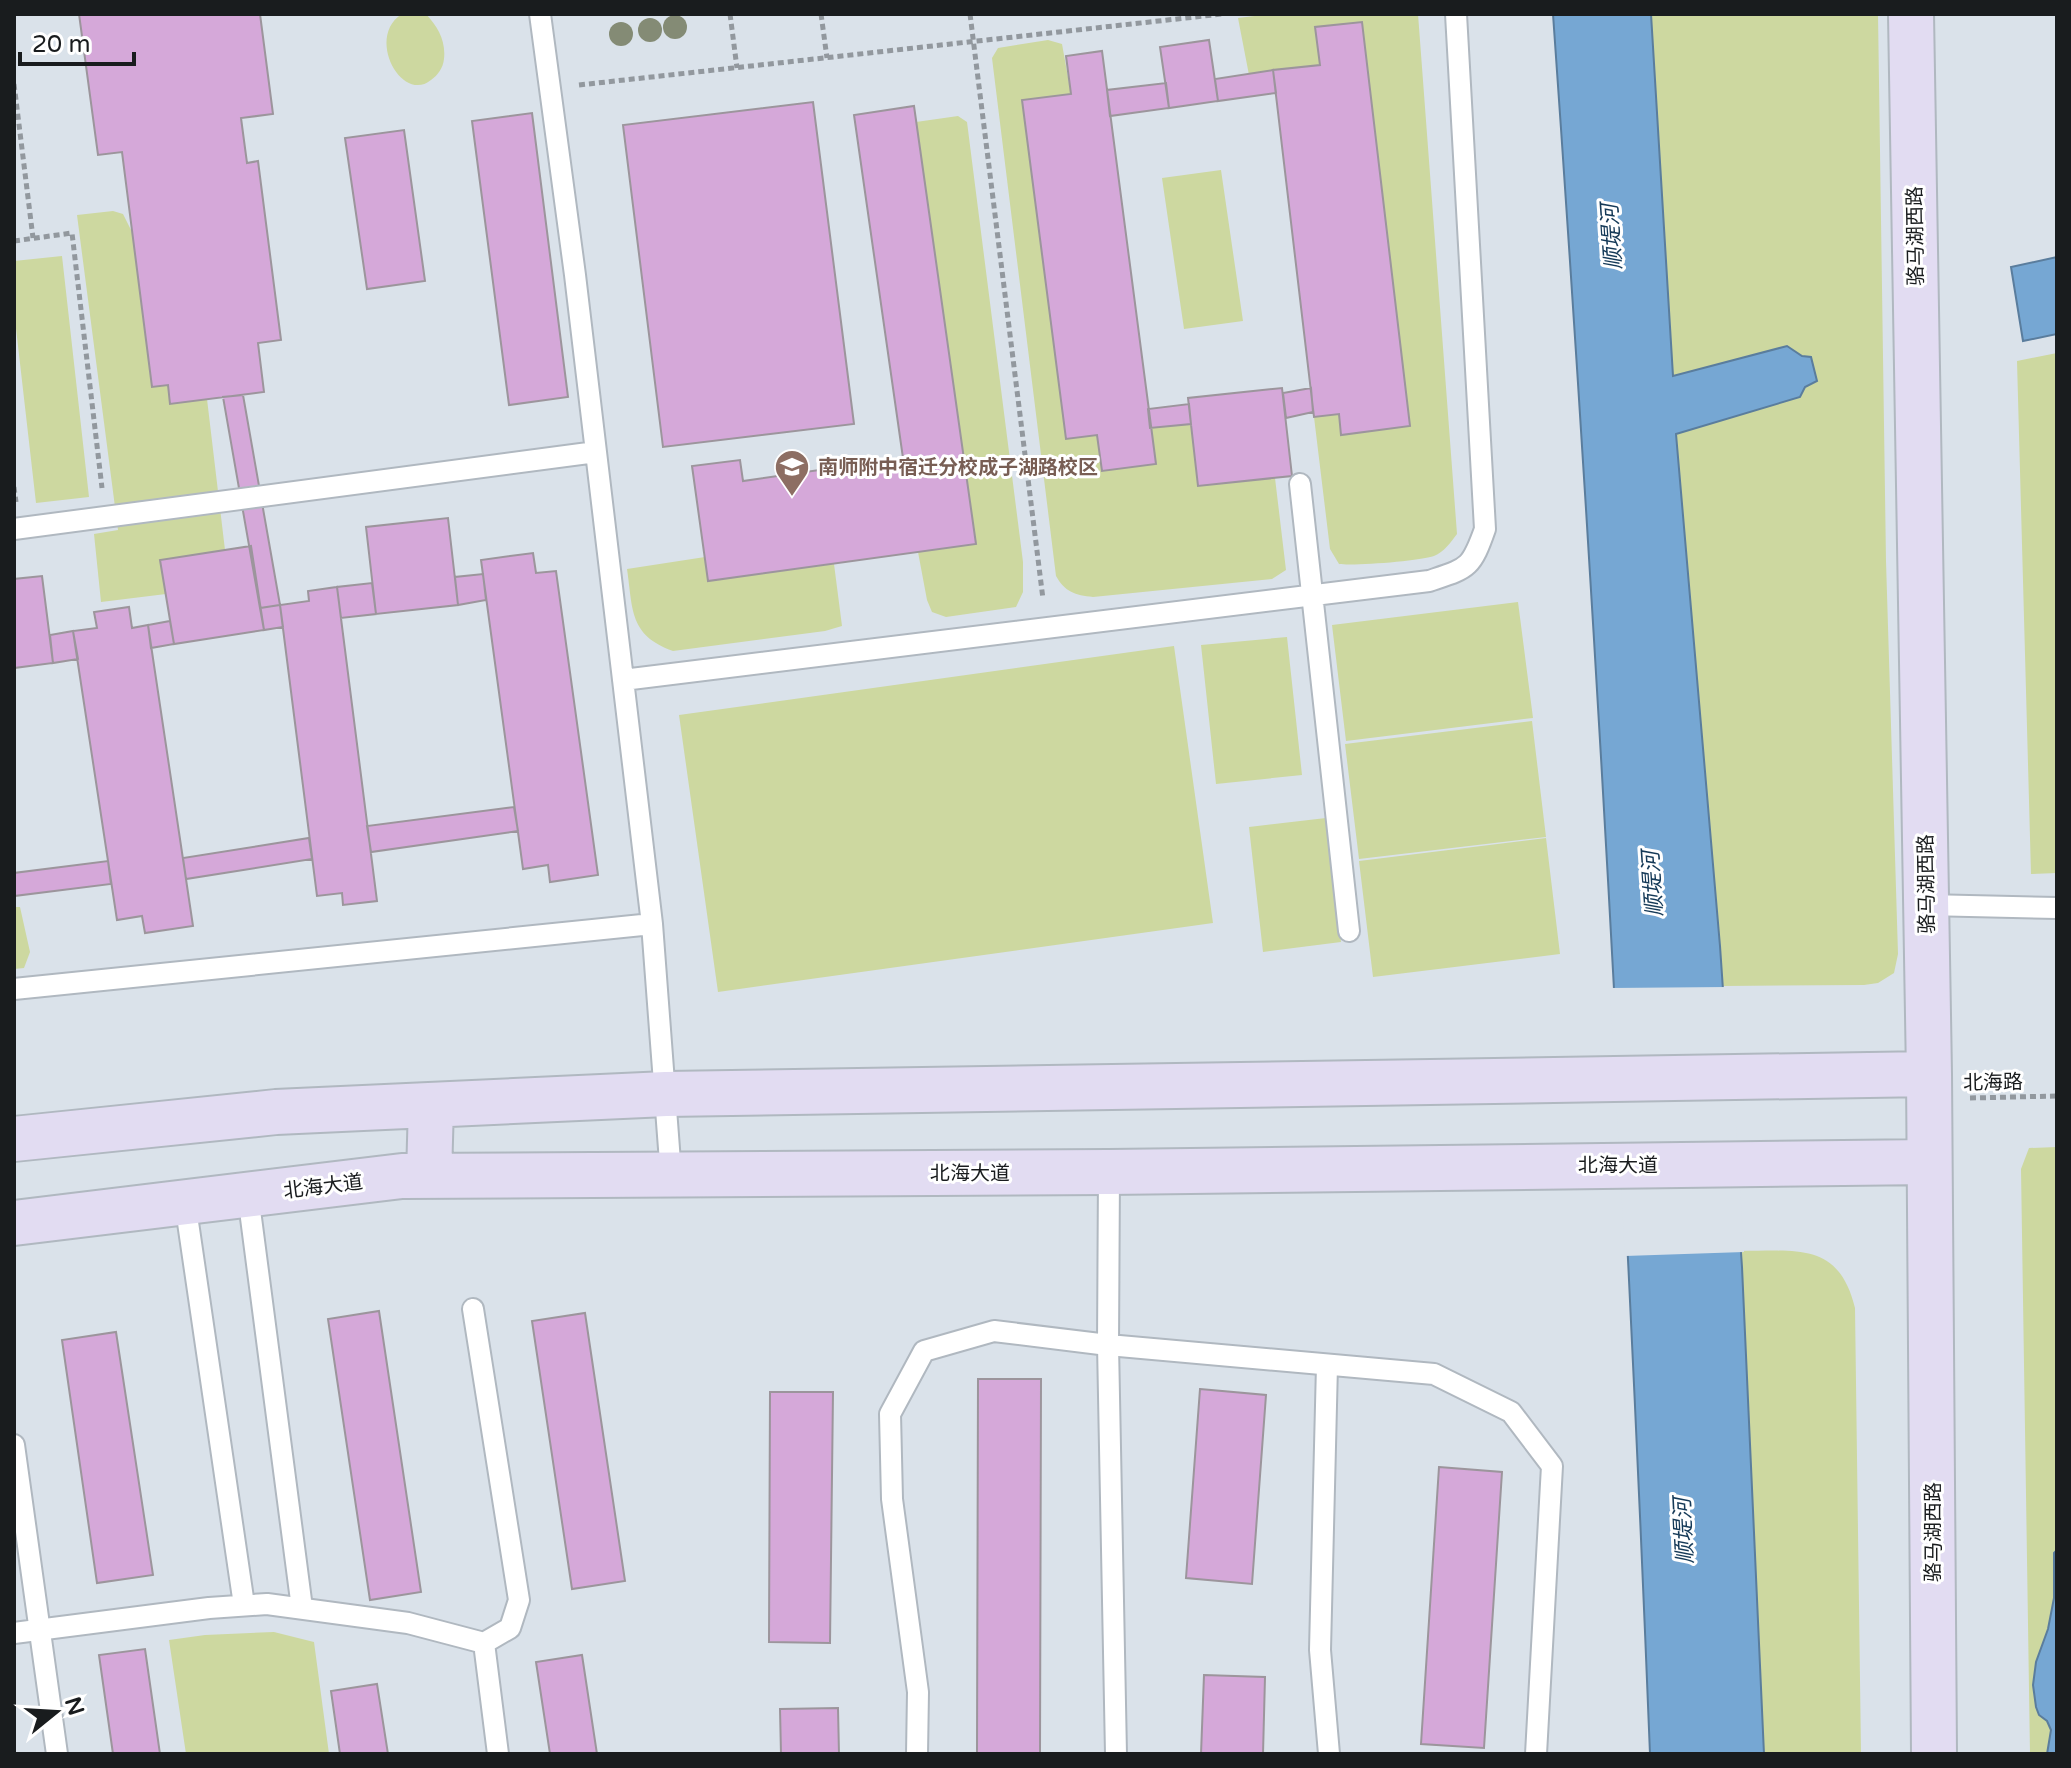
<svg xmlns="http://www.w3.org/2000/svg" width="2071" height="1768" font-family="'Varela Round','Noto Sans SC',sans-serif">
	<rect width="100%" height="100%" fill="#dae2ea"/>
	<path fill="#cdd8a0" d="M402 14H426C438 27 446 41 444 59 443 68 438 75 431 80 402 104 365 37 402 14Z
		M1271 14H1418L1457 534C1451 542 1444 552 1434 556 1420 561 1355 566 1339 564L1330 549 1314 417 1339 414 1342 435 1410 426 1316 28 1320 65 1249 75 1238 18Z
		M1651 14H1878L1886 561 1898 954 1894 973 1878 983 1864 985 1723 986 1676 433Z
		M1048 40 1062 44 1071 94 1022 101 1066 439 1097 435 1103 471 1155 464 1150 428 1191 424 1198 486 1275 478 1286 570 1272 579 1093 597C1075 595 1065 592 1056 576L992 58 998 48Z
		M958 116 967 122 1023 562V592L1016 607 946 617 932 612 927 600 918 552 976 543 916 122Z
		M1221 170 1243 321 1184 329 1162 178Z
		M113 211 123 214 133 234 152 387 168 385 171 404 207 399 225 550 161 560 166 594 101 602 94 534 118 530 77 215Z
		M62 256 89 497 36 503 14 311V261Z
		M2057 353V873L2031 874 2017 361Z
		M705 557 709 581 834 564 842 626 825 631 673 651C629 635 633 610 627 569Z
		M1518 602 1533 718 1346 741 1332 625Z
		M1287 637 1302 775 1216 784 1201 645Z
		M1174 646 1213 923 718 992 679 715Z
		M1532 721 1546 837 1359 859 1345 744Z
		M1326 818 1341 942 1263 952 1249 827Z
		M1546 838 1560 954 1373 977 1359 861Z
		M14 907H20L30 952 24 968 14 969Z
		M2057 1147V1754H2030L2021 1169 2029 1148Z
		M1740 1251C1797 1251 1839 1242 1855 1308L1861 1754H1764Z
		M274 1632 314 1642 329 1754H186L169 1640 205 1635Z"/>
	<path fill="#76a7d3" stroke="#5a7d9d" stroke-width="2" d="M1553 14H1651L1673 376 1787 346 1802 356 1811 357 1817 381 1805 387 1800 397 1676 434 1720 946 1742 1267 1764 1754H1650C1627 1174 1594 594 1553 14Z
		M2057 257V334L2023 341 2011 267Z
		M2057 1550V1754H2047L2051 1730 2047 1721 2039 1715 2036 1707 2033 1685 2036 1662 2048 1629 2054 1598V1553Z"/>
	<path fill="#dae2ea" d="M1727 987 1744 1252 1625 1256 1610 988Z"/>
	<path fill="#d5a8d9" stroke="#9c959c" stroke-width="2" d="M79 14H260L273 114 241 118 247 163 258 161 281 340 258 343 264 392 170 404 168 385 152 387 122 152 98 155Z
		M1362 22 1410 426 1341 435 1339 414 1314 417 1273 70 1320 65 1315 27Z
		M1209 40 1218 101 1169 108 1160 47Z
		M1102 51 1156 464 1102 471 1097 435 1066 439 1022 100 1071 94 1066 56Z
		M1273 70 1276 93 1218 101 1215 79Z
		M1166 83 1169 108 1110 116 1107 90Z
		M813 102 854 424 663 447 623 125Z
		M914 106 976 544 708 581 692 466 740 460 743 481 903 458 854 115Z
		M532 113 568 397 509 405 472 121Z
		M404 130 425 281 367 289 345 138Z
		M1282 388 1292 476 1198 486 1188 398Z
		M1311 388 1313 412 1286 418 1283 393Z
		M243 395 280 605 260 608 223 397Z
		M1189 404 1191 424 1150 428 1148 409Z
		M448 518 458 605 376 614 366 527Z
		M251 546 264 630 174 644 160 560Z
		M533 553 536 573 556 571 598 875 550 882 548 865 523 869 481 560Z
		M483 574 486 600 458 605 455 577Z
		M42 576 53 663 14 668V579Z
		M372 583 376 614 341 618 337 587Z
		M337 587 377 901 343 905 342 893 317 896 280 605 309 601 308 591Z
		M280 605 283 627 264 630 260 608Z
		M129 607 132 628 148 625 193 926 145 933 142 916 117 920 73 631 97 628 94 612Z
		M170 621 174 644 151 648 148 625Z
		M73 631 78 659 53 663 50 635Z
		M514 807 518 831 371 852 367 826Z
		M309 838 312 859 186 879 183 858Z
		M108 861 111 884 14 896V873Z
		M379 1311 421 1592 370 1600 328 1319Z
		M585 1313 625 1581 572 1589 532 1321Z
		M116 1332 153 1575 97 1583 62 1340Z
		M978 1379H1041L1040 1754H977Z
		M1200 1389 1266 1395 1252 1584 1186 1578Z
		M770 1392H833L830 1643 769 1642Z
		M1439 1467 1502 1472 1484 1748 1421 1744Z
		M145 1649 160 1754H113L99 1655Z
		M582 1655 597 1754H550L536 1662Z
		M1204 1675 1265 1677 1263 1754H1201Z
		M377 1684 388 1754H340L331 1691Z
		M838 1708 839 1754H781L780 1709Z"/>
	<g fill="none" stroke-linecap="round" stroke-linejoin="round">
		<defs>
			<path id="lane" d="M540 14 575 275 652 924 671 1175
				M1300 484 1349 931
				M14 529 596 452
				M623 680 1429 581C1468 568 1471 569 1485 529L1456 14
				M1926 905 2057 908
				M14 989 652 924
				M1109 1172 1108 1345 1116 1754
				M248 1195 302 1608
				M185 1202 244 1605
				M1327 1365 1320 1650 1329 1754
				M14 1445 57 1754
				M14 1633 209 1608 267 1604 408 1623 484 1643 510 1628 519 1600 473 1309
				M484 1643 498 1754
				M917 1754 918 1692 892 1499 890 1414 924 1351 994 1331 1108 1345 1434 1374 1511 1412 1552 1466 1536 1754"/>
			<path id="secondary" d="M1911 14 1929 1074 1934 1754
				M14 1139 276 1112 666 1094 1929 1074
				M429 1176 431 1105
				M14 1223 402 1176 1109 1172 1929 1162"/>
		</defs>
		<use href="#lane" stroke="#b0b8c0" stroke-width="24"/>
		<use href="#secondary" stroke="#b0b8c0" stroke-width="48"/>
		<path stroke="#92989e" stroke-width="5" stroke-dasharray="6 4" stroke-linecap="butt" d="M730 14 737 68
			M821 14 827 58
			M970 14 1043 599
			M14 84 33 238
			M579 85 1222 14
			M14 241 72 233 102 488
			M14 487 16 502
			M1970 1098 2057 1096"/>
		<use href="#lane" stroke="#fff" stroke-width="20"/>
		<use href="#secondary" stroke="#e2dcf2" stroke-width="44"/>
	</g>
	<g fill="#848b75">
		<circle cx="675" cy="27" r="12"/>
		<circle cx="650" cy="30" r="12"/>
		<circle cx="621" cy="34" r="12"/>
	</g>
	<defs>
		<symbol id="school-pin" viewBox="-11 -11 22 30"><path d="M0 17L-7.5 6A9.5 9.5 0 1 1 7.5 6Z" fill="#8d6e63" stroke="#fff"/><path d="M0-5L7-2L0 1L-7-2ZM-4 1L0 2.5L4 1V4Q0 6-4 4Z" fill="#fff"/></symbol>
	</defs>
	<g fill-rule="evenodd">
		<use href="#school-pin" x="772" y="447" width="40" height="54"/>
	</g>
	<g text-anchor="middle" stroke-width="6" stroke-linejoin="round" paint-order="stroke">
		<g font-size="20" fill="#191c1e" stroke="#fff">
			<text transform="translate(1915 236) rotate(-91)" y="7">骆马湖西路</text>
			<text transform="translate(1926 884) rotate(-91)" y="7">骆马湖西路</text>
			<text transform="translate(1993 1082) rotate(-1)" y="7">北海路</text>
			<text x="1618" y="1172">北海大道</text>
			<text x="970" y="1180">北海大道</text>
			<text transform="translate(323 1186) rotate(-7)" y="7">北海大道</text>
			<text transform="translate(1933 1532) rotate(-90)" y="7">骆马湖西路</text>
		</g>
		<g font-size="20" font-weight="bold" fill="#785e54" stroke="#fff" text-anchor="start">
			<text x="818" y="474">南师附中宿迁分校成子湖路校区</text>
		</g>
		<g font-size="22" font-style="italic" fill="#143957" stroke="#fff">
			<text transform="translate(1611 237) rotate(-94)" y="8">顺堤河</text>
			<text transform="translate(1652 884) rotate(-94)" y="8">顺堤河</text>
			<text transform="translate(1683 1531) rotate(-93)" y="8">顺堤河</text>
		</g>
	</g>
	<rect width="2071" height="1768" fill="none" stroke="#191c1e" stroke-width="32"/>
	<g transform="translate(56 1712) rotate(72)" stroke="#ffffff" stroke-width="6" paint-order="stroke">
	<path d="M0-6L14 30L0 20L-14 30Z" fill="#191c1e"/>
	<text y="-12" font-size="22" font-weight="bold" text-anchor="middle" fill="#191c1e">N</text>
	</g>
	<path d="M20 52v12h114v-12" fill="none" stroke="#191c1e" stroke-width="4"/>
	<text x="32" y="52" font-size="24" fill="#191c1e" stroke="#ffffff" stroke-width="6" paint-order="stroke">20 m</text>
</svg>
